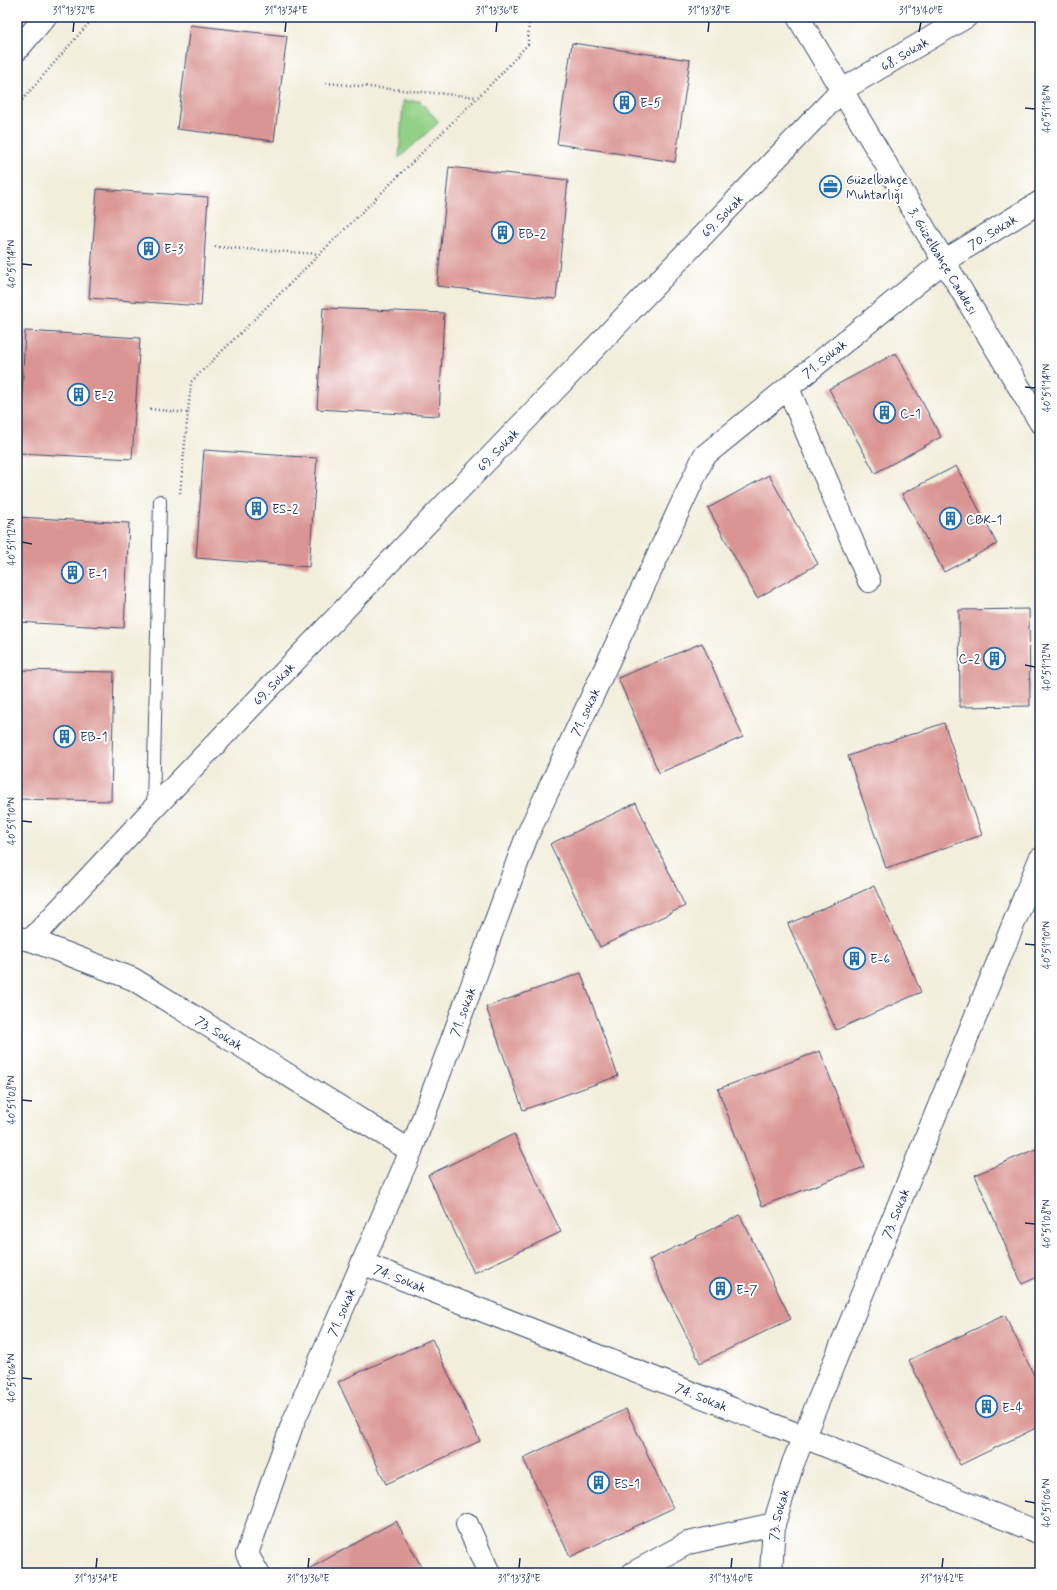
<svg xmlns="http://www.w3.org/2000/svg" width="1057" height="1590" font-family="Mynerve,sans-serif">
	<rect width="100%" height="100%" fill="#fff"/>
	<filter id="ink" filterUnits="userSpaceOnUse"><feTurbulence type="fractalNoise" baseFrequency=".025" numOctaves="2"/><feDisplacementMap in="SourceGraphic" scale="8" xChannelSelector="R" yChannelSelector="G"/><feConvolveMatrix kernelMatrix="1 2 1 2 8 2 1 2 1" color-interpolation-filters="sRGB"/></filter>
	<filter id="wash" filterUnits="userSpaceOnUse"><feTurbulence type="fractalNoise" baseFrequency=".012" numOctaves="4" result="noise"/><feDisplacementMap in="SourceGraphic" scale="16" xChannelSelector="R" yChannelSelector="G"/><feGaussianBlur stdDeviation="0.9" result="paint"/><feColorMatrix in="noise" values="0 0 0 0 0 0 0 0 0 0 0 0 0 0 0 0 0 1.4 0 .05"/><feComposite in="paint" operator="in"/></filter>
	<g filter="url(#wash)">
		<rect width="100%" height="100%" fill="#f2eedb"/>
		<path fill="#92d085" stroke="#568072" d="M403 101H420L439 122 399 158Z"/>
		<g id="blocks">
			<path fill="#da9593" d="M190 25 287 36 274 141 177 129Z
				M572 43 690 60 675 162 557 144Z
				M449 167 568 180 556 299 437 286Z
				M97 189 208 197 201 306 89 298Z
				M323 308 444 313 439 416 317 409Z
				M25 331 140 338 132 459 19 453Z
				M896 353 941 437 875 473 829 389Z
				M204 450 317 458 309 567 196 558Z
				M956 466 997 544 944 572 902 494Z
				M769 475 818 564 757 598 708 508Z
				M17 517 129 523 124 628 17 622Z
				M1029 609 1030 706 960 707 959 610Z
				M702 643 743 737 659 773 618 678Z
				M17 670 114 672 111 801 17 799Z
				M944 723 982 835 886 868 848 756Z
				M636 803 685 906 600 947 550 844Z
				M874 886 921 992 836 1030 788 924Z
				M581 973 618 1076 523 1110 486 1007Z
				M820 1051 864 1167 762 1206 718 1089Z
				M514 1134 561 1232 474 1273 428 1175Z
				M1040 1147V1276L1022 1284 975 1175Z
				M740 1215 791 1319 700 1363 649 1260Z
				M1005 1315 1040 1388V1426L960 1465 909 1360Z
				M432 1339 480 1441 386 1484 338 1382Z
				M626 1409 673 1508 570 1557 523 1458Z
				M396 1521 425 1573H306L305 1571Z"/>
		</g>
	</g>
	<g filter="url(#ink)">
		<use href="#blocks" fill-opacity="0" stroke="#3b4c71" stroke-width="1"/>
		<g fill="none" stroke-linecap="round" stroke-linejoin="round">
			<defs>
				<path id="service" d="M153 808 160 501"/>
				<g id="minor">
					<path d="M788 388 869 581"/>
					<path id="s1" d="M18 938 31 940 133 979 411 1151"/>
					<path id="s2" d="M31 940 153 809 842 90 966 17"/>
					<path id="s3" d="M362 1263 804 1437 1040 1533"/>
					<path d="M467 1524 489 1573"/>
					<path id="s4" d="M258 1573 247 1554 292 1425 411 1151 527 836 704 456 944 261 1040 202"/>
					<path d="M633 1573 688 1543 774 1524"/>
					<path id="s5" d="M771 1573 774 1524 793 1463 1040 859"/>
				</g>
				<g id="tertiary">
					<path id="s6" d="M798 17 1040 422"/>
				</g>
				<path id="trunk" d="M17 50 45 17"/>
			</defs>
			<use href="#service" stroke="#3b4c71" stroke-width="14"/>
			<use href="#minor" stroke="#3b4c71" stroke-width="24"/>
			<use href="#tertiary" stroke="#3b4c71" stroke-width="24"/>
			<use href="#trunk" stroke="#3b4c71" stroke-width="24"/>
			<path stroke="#3b4c71" stroke-width="2.5" stroke-dasharray="1 3" stroke-linecap="butt" d="M326 83 477 97
				M17 106 94 17
				M215 247 319 254
				M150 409 188 413
				M180 493 191 382 501 74 528 44 529 17"/>
			<use href="#service" stroke="#fff" stroke-width="12"/>
			<use href="#minor" stroke="#fff" stroke-width="22"/>
			<use href="#tertiary" stroke="#fff" stroke-width="22"/>
			<use href="#trunk" stroke="#fff" stroke-width="22"/>
		</g>
	</g>
	<path fill="none" stroke="#1b2f5e" stroke-width="1.5" d="M73 32 74 22M285 32 286 22M496 32 497 22M708 32 709 22M919 32 921 22M1025 108 1035 109M22 264 32 265M1025 387 1035 388M22 542 32 544M1025 665 1035 667M22 821 32 822M1025 944 1035 945M22 1100 32 1101M1025 1223 1035 1224M22 1378 32 1379M1025 1501 1035 1503M96 1568 97 1558M308 1568 309 1558M519 1568 520 1558M731 1568 732 1558M942 1568 943 1558"/>
	<defs>
		<symbol id="building-ring" viewBox="-11 -11 22 22"><circle r="9.5" fill="#fff" stroke="#1f6fb2" stroke-width="1.5"/><path d="M-4-6H4V6H1V3H-1V6H-4ZM-2.5-4.3h1.7v1.8h-1.7ZM.8-4.3h1.7v1.8H.8ZM-2.5-1h1.7V.8h-1.7ZM.8-1h1.7V.8H.8Z" fill="#1f6fb2"/></symbol>
		<symbol id="office-ring" viewBox="-11 -11 22 22"><circle r="9.5" fill="#fff" stroke="#1f6fb2" stroke-width="1.5"/><path d="M-6-3h4V-5.5h4V-3h4V5H-6ZM-1-4.5V-3h2v-1.5ZM-6 0V1H6V0Z" fill="#1f6fb2"/></symbol>
	</defs>
	<g fill-rule="evenodd">
		<use href="#building-ring" x="612" y="90" width="25" height="25"/>
		<use href="#office-ring" x="818" y="174" width="25" height="25"/>
		<use href="#building-ring" x="490" y="220" width="25" height="25"/>
		<use href="#building-ring" x="136" y="236" width="25" height="25"/>
		<use href="#building-ring" x="66" y="382" width="25" height="25"/>
		<use href="#building-ring" x="872" y="400" width="25" height="25"/>
		<use href="#building-ring" x="244" y="496" width="25" height="25"/>
		<use href="#building-ring" x="938" y="506" width="25" height="25"/>
		<use href="#building-ring" x="60" y="560" width="25" height="25"/>
		<use href="#building-ring" x="982" y="646" width="25" height="25"/>
		<use href="#building-ring" x="52" y="724" width="25" height="25"/>
		<use href="#building-ring" x="842" y="946" width="25" height="25"/>
		<use href="#building-ring" x="708" y="1276" width="25" height="25"/>
		<use href="#building-ring" x="974" y="1394" width="25" height="25"/>
		<use href="#building-ring" x="586" y="1470" width="25" height="25"/>
	</g>
	<g text-anchor="middle" stroke-width="4" stroke-linejoin="round" paint-order="stroke">
		<g font-size="13" fill="#1b2f5e" stroke="#fff">
			<text dy="5" stroke="none"><textPath href="#s2" startOffset="1247">68. Sokak</textPath></text>
			<text dy="5" stroke="none"><textPath href="#s2" startOffset="1001">69. Sokak</textPath></text>
			<text dy="5" stroke="none"><textPath href="#s4" startOffset="1578">70. Sokak</textPath></text>
			<text dy="5" stroke="none"><textPath href="#s6" startOffset="284">3. Güzelbahçe Caddesi</textPath></text>
			<text dy="5" stroke="none"><textPath href="#s4" startOffset="1367">71. Sokak</textPath></text>
			<text dy="5" stroke="none"><textPath href="#s2" startOffset="677">69. Sokak</textPath></text>
			<text dy="5" stroke="none"><textPath href="#s2" startOffset="353">69. Sokak</textPath></text>
			<text dy="5" stroke="none"><textPath href="#s4" startOffset="930">71. sokak</textPath></text>
			<text dy="5" stroke="none"><textPath href="#s4" startOffset="606">71. sokak</textPath></text>
			<text dy="5" stroke="none"><textPath href="#s1" startOffset="224">73. Sokak</textPath></text>
			<text dy="5" stroke="none"><textPath href="#s5" startOffset="383">73. Sokak</textPath></text>
			<text dy="5" stroke="none"><textPath href="#s3" startOffset="41">74. Sokak</textPath></text>
			<text dy="5" stroke="none"><textPath href="#s4" startOffset="282">71. sokak</textPath></text>
			<text dy="5" stroke="none"><textPath href="#s3" startOffset="365">74. Sokak</textPath></text>
			<text dy="5" stroke="none"><textPath href="#s5" startOffset="59">73. Sokak</textPath></text>
		</g>
		<g font-size="13" fill="#1b2f5e" stroke="#fff" text-anchor="start">
			<text x="640" y="107">E-5</text>
			<text x="846" y="184">Güzelbahçe<tspan x="846" dy="15">Muhtarlığı</tspan></text>
			<text x="518" y="238">EB-2</text>
			<text x="164" y="253">E-3</text>
			<text x="94" y="400">E-2</text>
			<text x="900" y="418">C-1</text>
			<text x="272" y="513">ES-2</text>
			<text x="966" y="524">CBK-1</text>
			<text x="88" y="578">E-1</text>
			<text x="980" y="663" text-anchor="end">C-2</text>
			<text x="80" y="741">EB-1</text>
			<text x="870" y="963">E-6</text>
			<text x="736" y="1294">E-7</text>
			<text x="1002" y="1412">E-4</text>
			<text x="614" y="1488">ES-1</text>
		</g>
	</g>
	<rect width="1057" height="1590" fill="none" stroke="#fff" stroke-width="44"/>
	<rect x="22" y="22" width="1013" height="1546" fill="none" stroke="#1b2f5e" stroke-width="1.5"/>
	<g font-size="10" text-anchor="middle" fill="#1b2f5e">
		<text x="74" y="14">31°13'32"E</text>
		<text x="286" y="14">31°13'34"E</text>
		<text x="497" y="14">31°13'36"E</text>
		<text x="709" y="14">31°13'38"E</text>
		<text x="921" y="14">31°13'40"E</text>
		<text transform="translate(1046 109) rotate(-90)" y="4">40°51'16"N</text>
		<text transform="translate(11 264) rotate(-90)" y="4">40°51'14"N</text>
		<text transform="translate(1046 388) rotate(-90)" y="4">40°51'14"N</text>
		<text transform="translate(11 542) rotate(-90)" y="4">40°51'12"N</text>
		<text transform="translate(1046 667) rotate(-90)" y="4">40°51'12"N</text>
		<text transform="translate(11 821) rotate(-90)" y="4">40°51'10"N</text>
		<text transform="translate(1046 945) rotate(-90)" y="4">40°51'10"N</text>
		<text transform="translate(11 1100) rotate(-90)" y="4">40°51'08"N</text>
		<text transform="translate(1046 1224) rotate(-90)" y="4">40°51'08"N</text>
		<text transform="translate(11 1378) rotate(-90)" y="4">40°51'06"N</text>
		<text transform="translate(1046 1503) rotate(-90)" y="4">40°51'06"N</text>
		<text x="96" y="1582">31°13'34"E</text>
		<text x="308" y="1582">31°13'36"E</text>
		<text x="519" y="1582">31°13'38"E</text>
		<text x="731" y="1582">31°13'40"E</text>
		<text x="942" y="1582">31°13'42"E</text>
	</g>
</svg>
